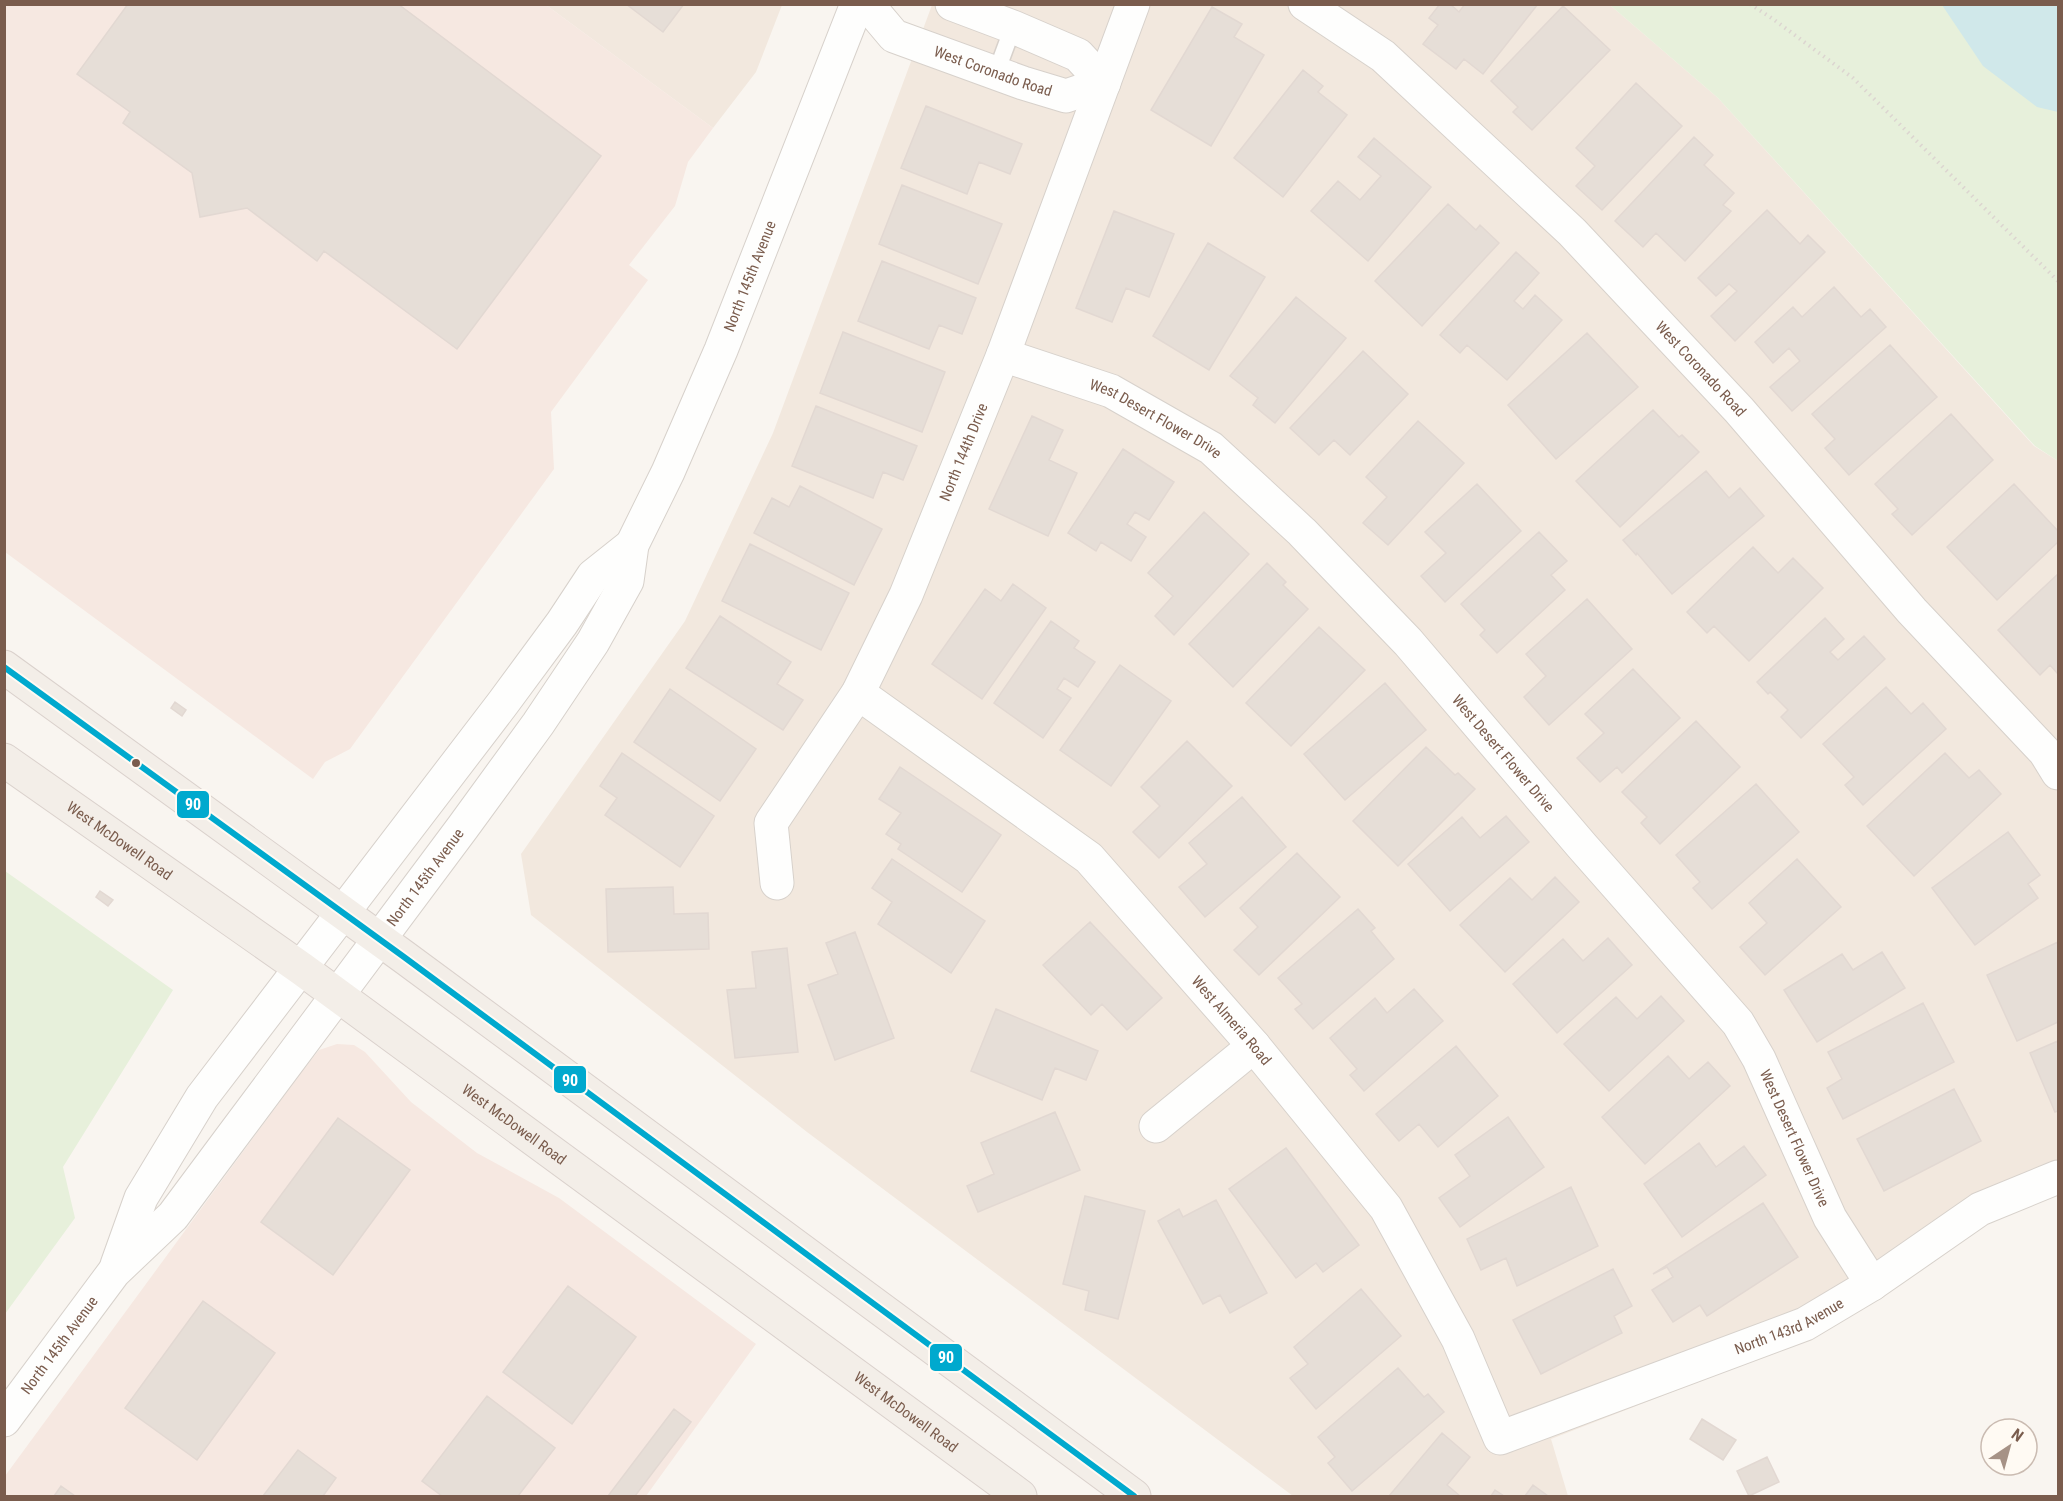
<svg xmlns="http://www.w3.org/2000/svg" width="2063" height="1501" font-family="'Roboto Condensed',sans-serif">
	<rect width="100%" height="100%" fill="#f9f5f0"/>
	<path fill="#f2e8de" d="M546 5H782L756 72 713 128Z
		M932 5H1610L1718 98 2034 446 2058 461V1192L1995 1217 1817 1336 1551 1439 1568 1496H1293L807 1132 531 915 521 854 685 621 773 433Z"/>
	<path fill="#f6e8e1" d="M5 5H546L713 128 688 162 675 206 629 265 648 280 551 412 554 469 350 749 325 762 313 779 5 552Z
		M337 1044 354 1045 365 1052 411 1102 477 1153 559 1198 756 1344 646 1496H5V1476L303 1070 319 1050Z"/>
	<path fill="#e7f0db" d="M1610 5H2058V461L2035 446 1718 98Z
		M5 871 173 990 63 1167 75 1218 5 1314Z"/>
	<path fill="#d0e8ea" d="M1942 5H2058V112L2037 107 1983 66Z"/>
	<path fill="#e6ded7" stroke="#e2d8d2" stroke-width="1.5" d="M128 4H398L601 156 457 349 324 251 317 261 247 208 200 217 192 173 123 123 130 112 77 74Z
		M626 4H684L663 32Z
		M1440 4H1450L1459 12 1465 4H1538L1483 74 1464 59 1456 69 1423 44 1438 25 1429 18Z
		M1563 6 1610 50 1532 130 1513 112 1518 107 1491 81Z
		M1212 7 1242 24 1234 37 1264 55 1211 146 1151 110Z
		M1303 70 1323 86 1318 92 1347 115 1283 197 1234 158Z
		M1636 83 1682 126 1602 210 1576 186 1595 166 1576 148Z
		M926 106 1022 144 1010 174 979 162 967 194 901 168Z
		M1694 137 1713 155 1704 165 1734 193 1723 205 1731 211 1685 261 1656 233 1643 247 1615 221Z
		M1374 138 1431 187 1368 261 1311 211 1338 181 1360 200 1381 176 1358 157Z
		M902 185 1002 224 978 284 879 244Z
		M1448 204 1476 230 1480 225 1499 243 1422 326 1375 281Z
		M1767 210 1800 244 1808 235 1825 252 1735 341 1711 316 1737 291 1729 284 1716 296 1698 278Z
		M1114 211 1174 234 1149 297 1126 288 1112 322 1076 308Z
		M1208 243 1265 277 1209 370 1153 336Z
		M1516 252 1539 273 1514 301 1523 309 1535 295 1562 320 1507 380 1467 345 1460 353 1440 335Z
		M882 261 976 298 962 334 939 325 929 349 858 321Z
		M1834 287 1861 317 1870 309 1886 327 1792 411 1770 387 1800 361 1789 348 1773 363 1755 342 1793 307 1802 317Z
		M1296 297 1346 338 1275 423 1253 405 1258 398 1230 376Z
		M843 332 945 372 922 432 820 393Z
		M1587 333 1638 387 1556 459 1508 405Z
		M1890 345 1937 397 1849 475 1825 448 1835 439 1812 414Z
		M1363 351 1408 394 1350 455 1334 440 1319 455 1290 428Z
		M816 406 917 446 903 480 883 472 873 498 792 466Z
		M1653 410 1679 437 1682 435 1699 452 1620 527 1576 481Z
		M1951 414 1993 460 1912 535 1892 514 1898 509 1875 484Z
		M1032 416 1063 430 1049 460 1077 473 1048 536 989 509Z
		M1418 421 1464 463 1388 545 1363 523 1387 497 1366 477Z
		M1123 449 1174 482 1149 520 1135 512 1127 524 1146 537 1131 561 1101 542 1096 551 1068 533Z
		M1706 471 1729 498 1740 488 1764 516 1672 594 1637 553 1636 555 1623 540Z
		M1477 484 1521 531 1445 602 1421 576 1446 553 1425 532Z
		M2014 484 2058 531V542L1997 600 1947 547Z
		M800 486 882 529 854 585 754 533 772 498 789 507Z
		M1204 512 1249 554 1174 635 1155 616 1173 596 1148 573Z
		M1539 532 1567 561 1551 575 1565 590 1497 653 1480 635 1485 630 1461 604Z
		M750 544 849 593 821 650 722 601Z
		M1753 547 1778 573 1793 558 1823 588 1749 661 1714 626 1707 633 1687 612Z
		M1267 563 1286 582 1283 585 1308 609 1233 687 1189 644Z
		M2058 574V672L2057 673 2050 665 2040 675 1998 630Z
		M1013 584 1046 608 982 699 932 664 985 589 1001 601Z
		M1587 599 1632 649 1549 725 1524 697 1546 676 1526 654Z
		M720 616 791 662 777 684 803 700 783 730 686 668Z
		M1825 618 1844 639 1830 652 1838 660 1864 636 1885 659 1801 738 1781 717 1788 710 1770 692 1768 694 1757 682Z
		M1051 621 1079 641 1074 648 1095 662 1078 687 1064 678 1057 689 1071 698 1043 738 994 703Z
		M1319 627 1365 670 1291 746 1246 703Z
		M1120 665 1171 701 1111 786 1060 750Z
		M1633 669 1680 718 1622 773 1617 767 1600 782 1577 758 1604 733 1585 714Z
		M1385 683 1426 730 1345 800 1304 754Z
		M1886 687 1911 714 1923 703 1946 729 1863 805 1845 785 1854 777 1823 744Z
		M670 689 756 749 720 801 634 742Z
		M175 702 186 710 182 716 171 708Z
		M1696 721 1740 767 1660 844 1641 823 1647 817 1622 792Z
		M1187 741 1232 786 1159 858 1133 832 1160 806 1141 787Z
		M1426 747 1455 775 1458 773 1475 789 1398 866 1353 821Z
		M622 753 714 816 680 867 605 815 617 798 600 786Z
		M1945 753 1969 778 1979 770 2001 794 1914 876 1867 826Z
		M900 767 1001 835 962 892 898 849 901 844 886 834 901 813 879 799Z
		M1756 784 1799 832 1712 909 1693 888 1700 882 1676 855Z
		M1242 797 1286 847 1205 917 1179 887 1207 864 1189 843Z
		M1506 816 1529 842 1450 911 1408 864 1462 817 1480 838Z
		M2008 832 2040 875 2028 884 2038 898 1975 945 1932 888Z
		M1297 853 1340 897 1259 975 1234 950 1258 927 1240 908Z
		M892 859 985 921 951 973 878 924 892 902 872 888Z
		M1797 859 1841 907 1765 975 1740 947 1767 923 1749 903Z
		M1555 877 1579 902 1505 972 1460 925 1510 878 1532 900Z
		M673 887 674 914 708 913 709 949 608 952 606 889Z
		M100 891 113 900 108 906 96 897Z
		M1358 909 1375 928 1371 931 1394 959 1313 1029 1295 1009 1302 1004 1278 978Z
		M1090 922 1162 998 1127 1030 1102 1004 1091 1015 1043 965Z
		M855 932 894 1038 835 1060 808 985 838 974 826 943Z
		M1608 938 1632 965 1557 1033 1513 984 1563 939 1583 961Z
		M2058 942V1022L2017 1041 1987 975Z
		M787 948 798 1052 735 1058 727 990 756 988 752 952Z
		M1882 952 1905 988 1817 1042 1784 990 1842 954 1853 970Z
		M1414 989 1443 1021 1364 1091 1350 1075 1357 1069 1330 1038 1375 998 1387 1013Z
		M1661 996 1684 1021 1609 1091 1564 1044 1616 997 1637 1019Z
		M1923 1003 1954 1062 1843 1119 1827 1088 1842 1079 1828 1052Z
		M996 1009 1098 1051 1086 1080 1055 1068 1042 1100 971 1071Z
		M2058 1041V1111L2055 1112 2030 1053Z
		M1456 1046 1498 1096 1438 1147 1419 1124 1399 1141 1376 1114Z
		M1668 1056 1689 1079 1708 1062 1730 1086 1645 1164 1602 1117Z
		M1954 1089 1981 1141 1884 1191 1857 1139Z
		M1055 1112 1080 1170 978 1212 967 1186 994 1174 981 1143Z
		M1508 1117 1544 1167 1460 1227 1439 1198 1470 1176 1455 1155Z
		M338 1118 410 1170 333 1275 261 1222Z
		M1699 1143 1716 1167 1744 1146 1766 1175 1682 1237 1644 1184Z
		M1286 1148 1359 1245 1323 1272 1316 1263 1296 1278 1229 1189Z
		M1571 1187 1598 1246 1517 1286 1506 1258 1481 1270 1467 1239Z
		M1085 1196 1145 1211 1118 1319 1085 1310 1089 1291 1063 1284Z
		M1216 1200 1267 1293 1230 1313 1220 1295 1203 1304 1158 1221 1179 1209 1183 1217Z
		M1763 1203 1798 1257 1707 1316 1700 1305 1673 1322 1652 1290 1673 1277 1667 1267 1653 1274Z
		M1613 1269 1632 1306 1614 1316 1622 1333 1541 1374 1513 1320Z
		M568 1286 636 1337 572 1424 503 1372Z
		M1361 1289 1401 1336 1316 1409 1290 1378 1308 1364 1294 1347Z
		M203 1301 275 1353 197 1460 125 1408Z
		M1398 1368 1424 1397 1428 1394 1444 1412 1352 1491 1328 1463 1335 1457 1318 1437Z
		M487 1396 555 1448 518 1496H442L422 1481Z
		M674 1409 691 1422 635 1496H608Z
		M1702 1419 1736 1440 1723 1460 1690 1439Z
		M1442 1433 1470 1457 1447 1485 1460 1496H1389Z
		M298 1450 336 1478 323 1496H263Z
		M1767 1457 1779 1482 1749 1496 1737 1471Z
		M1533 1485 1548 1496H1525Z
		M61 1486 75 1496H54Z
		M1495 1490 1504 1496H1491Z"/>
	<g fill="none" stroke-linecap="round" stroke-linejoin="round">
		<defs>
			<path id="lane" d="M996 73 1013 27"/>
			<g id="street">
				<path id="s1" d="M867 4 894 36 1023 83 1066 96 1104 83 1078 55 1013 27 952 4"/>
				<path id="s2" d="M1305 4 1383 56 1572 232 1739 410 1912 611 2045 752 2058 773"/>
				<path id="s3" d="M1003 355 1111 391 1211 448 1302 532 1408 642 1582 846 1738 1023 1759 1059 1830 1218 1872 1284"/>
				<path id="s4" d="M858 693 1089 858 1254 1046 1386 1208 1458 1339 1500 1438 1805 1324 1872 1284 1980 1209 2058 1177"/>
				<path id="s5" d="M777 883 771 823 858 693 906 595 1003 355 1133 4"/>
				<path d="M1156 1126 1254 1046"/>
				<path d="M117 1265 141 1198 202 1097 503 703 562 623 593 576 632 545"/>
				<path id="s6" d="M4 1420 114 1272 173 1216 231 1138 463 827 538 724 593 642 627 581 632 545 668 472 721 350 857 4"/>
			</g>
			<g id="primary">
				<path d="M4 667 404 957 1134 1496"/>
				<path id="s7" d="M4 760 302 969 1020 1496"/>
			</g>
		</defs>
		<use href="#lane" stroke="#d7d1cb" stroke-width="19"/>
		<use href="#street" stroke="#d7d1cb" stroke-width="35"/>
		<use href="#primary" stroke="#dad1cc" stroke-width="35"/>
		<path stroke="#dcd5d0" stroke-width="4" stroke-dasharray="1.5 4.5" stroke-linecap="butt" d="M1750 4 1773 19 1853 78 2058 281"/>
		<use href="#lane" stroke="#fefefd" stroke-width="16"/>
		<use href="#street" stroke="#fefefd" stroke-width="33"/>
		<use href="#primary" stroke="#f3eee8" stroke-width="33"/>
		<defs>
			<path id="bus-1" d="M4 667 404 957 1134 1496"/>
		</defs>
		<use href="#bus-1" stroke="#fffaf3" stroke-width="10"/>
		<use href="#bus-1" stroke="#00a9ce" stroke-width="6"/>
	</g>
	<circle fill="#7a5c4d" stroke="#fffaf3" stroke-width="2" cx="136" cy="763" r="5"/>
	<g text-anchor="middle" stroke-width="4.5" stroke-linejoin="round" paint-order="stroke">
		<g font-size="15" fill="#7a5c4d" stroke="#fffaf3">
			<text dy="5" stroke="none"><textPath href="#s1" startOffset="147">West Coronado Road</textPath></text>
			<text dy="5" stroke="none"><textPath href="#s6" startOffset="1377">North 145th Avenue</textPath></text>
			<text dy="5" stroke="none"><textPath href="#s2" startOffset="540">West Coronado Road</textPath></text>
			<text dy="5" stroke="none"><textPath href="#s3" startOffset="166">West Desert Flower Drive</textPath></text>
			<text dy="5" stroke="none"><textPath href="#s5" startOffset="480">North 144th Drive</textPath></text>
			<text dy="5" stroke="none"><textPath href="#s3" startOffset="652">West Desert Flower Drive</textPath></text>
			<text dy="5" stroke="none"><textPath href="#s7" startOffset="141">West McDowell Road</textPath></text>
			<text dy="5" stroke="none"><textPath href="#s6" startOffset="688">North 145th Avenue</textPath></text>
			<text dy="5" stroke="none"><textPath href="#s4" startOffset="500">West Almeria Road</textPath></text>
			<text dy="5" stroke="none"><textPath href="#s7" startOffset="627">West McDowell Road</textPath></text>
			<text dy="5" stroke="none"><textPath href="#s3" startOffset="1138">West Desert Flower Drive</textPath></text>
			<text dy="5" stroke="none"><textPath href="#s4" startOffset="1310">North 143rd Avenue</textPath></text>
			<text dy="5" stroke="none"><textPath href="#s6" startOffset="93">North 145th Avenue</textPath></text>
			<text dy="5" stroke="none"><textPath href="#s7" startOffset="1113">West McDowell Road</textPath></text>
		</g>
	</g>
	<g stroke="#fffaf3" stroke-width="2">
		<rect x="176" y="790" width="34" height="29" rx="6" fill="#00a9ce"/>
		<rect x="553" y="1065" width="34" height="29" rx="6" fill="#00a9ce"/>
		<rect x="929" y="1343" width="34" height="29" rx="6" fill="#00a9ce"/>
	</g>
	<g font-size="16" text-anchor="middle" font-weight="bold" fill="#fff">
		<text x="193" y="810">90</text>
		<text x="570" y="1086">90</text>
		<text x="946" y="1363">90</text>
	</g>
	<rect width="2063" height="1501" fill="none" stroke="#7a5c4d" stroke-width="12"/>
	<g transform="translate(2009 1447) rotate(36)"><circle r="28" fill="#fffaf3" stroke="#cabbb1" stroke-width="1.5"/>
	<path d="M0-4.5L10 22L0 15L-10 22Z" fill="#a69286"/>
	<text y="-9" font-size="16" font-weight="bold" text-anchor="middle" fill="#7a5c4d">N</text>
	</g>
</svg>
